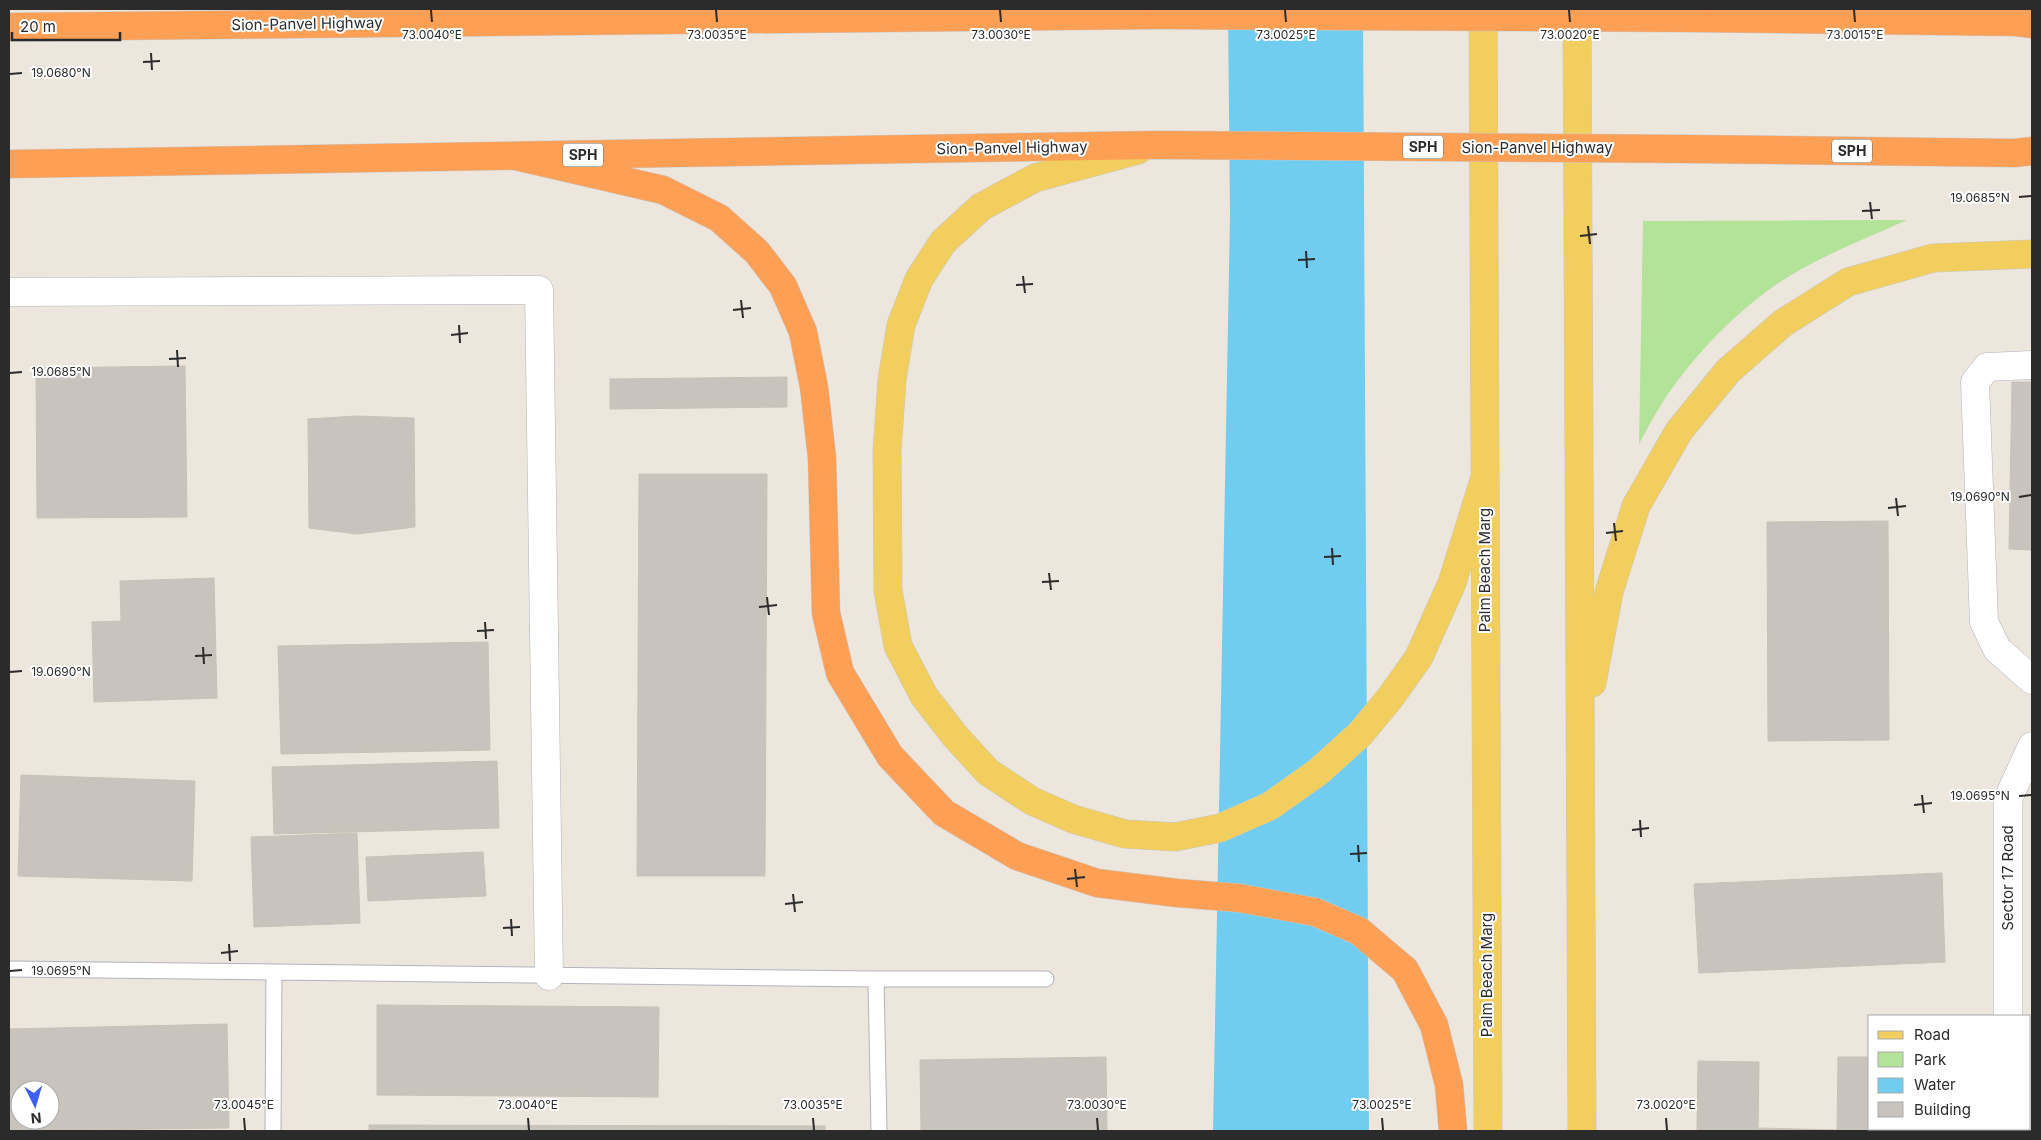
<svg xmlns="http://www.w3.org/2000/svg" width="2041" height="1140" font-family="Inter,sans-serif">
	<rect width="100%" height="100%" fill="#ede6dd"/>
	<path fill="#b3e399" d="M1907 220C1865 239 1815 258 1777 284 1734 314 1698 351 1668 394 1657 410 1648 427 1639 444L1643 221Z"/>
	<path fill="#70cdef" d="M1228 9H1363L1369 1131H1213L1230 216Z"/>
	<path fill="#c8c3bc" stroke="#c8c2b6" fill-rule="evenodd" d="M185 366 187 517 37 518 36 368Z
		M787 377V407L610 409V379Z
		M2012 382H2032V550L2009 549Z
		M356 416 414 418 415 527 357 534 309 528 308 419Z
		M639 474H767L765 876H637Z
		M1888 521 1889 740 1768 741 1767 522Z
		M214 578 217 698 94 702 92 622 121 621 120 581Z
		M488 642 490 750 281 754 278 646Z
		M497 761 499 828 274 834 272 767Z
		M21 775 195 781 192 881 18 876Z
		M357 833 360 923 254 927 251 837Z
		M483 852 486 896 368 901 366 857Z
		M1942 873 1945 962 1699 973 1694 884Z
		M377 1005 659 1007 658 1097 377 1095Z
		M227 1024 229 1128 9 1131V1029ZM20 1090H50V1120H20Z
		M1106 1057 1107 1131H921L920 1060Z
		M1838 1057H1870V1129H1900V1131H1697L1698 1061 1759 1062 1758 1128 1837 1130Z
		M369 1125 825 1126V1131H369Z"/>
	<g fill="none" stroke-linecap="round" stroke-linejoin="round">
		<defs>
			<path id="service" d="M9 969 274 972 273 1131
				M274 972 876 979 879 1131
				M876 979H1046"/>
			<path id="minor" d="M9 292 539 290 549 976
				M2032 365 1987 367 1975 382 1984 622 1997 649 2032 680
				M2008 1016V799L2032 746
				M2008 1131V1129"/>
			<path id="primary" d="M1483 9 1488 1131
				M1577 9 1582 1131
				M1138 150 1035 178 981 207 943 242 919 279 901 325 892 380 887 451 888 590 898 646 924 696 955 736 988 772 1032 801 1073 819 1125 834 1175 837 1220 828 1270 806 1318 772 1360 734 1390 698 1419 657 1452 583 1485 477
				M1592 683 1609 592 1636 506 1679 431 1728 371 1783 323 1848 282 1933 258 2032 254"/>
			<path id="motorway" d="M1693 18 2016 22 2032 24
				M9 27 1158 15
				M1689 149 2014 153 2032 151
				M516 156 663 190 719 218 757 252 783 286 803 332 814 387 822 458 826 613 840 673 890 756 944 813 1017 856 1097 883 1177 893 1239 898 1315 912 1359 931 1405 970 1434 1025 1449 1085 1453 1131
				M9 164 1157 145"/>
		</defs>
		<use href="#service" stroke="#b1b3bf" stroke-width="17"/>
		<use href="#minor" stroke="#b1b3bf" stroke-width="29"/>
		<use href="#primary" stroke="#c8c8c8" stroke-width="29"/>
		<use href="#motorway" stroke="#c8c8c8" stroke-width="29"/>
		<use href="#service" stroke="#fff" stroke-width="15"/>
		<use href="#minor" stroke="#fff" stroke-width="28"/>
		<use href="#primary" stroke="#f1ce5e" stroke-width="28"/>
		<use href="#motorway" stroke="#fe9f56" stroke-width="28"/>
		<defs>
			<path id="motorway-bridge" d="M1158 15 1693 18
				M1157 145 1689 149"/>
		</defs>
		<use href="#motorway-bridge" stroke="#c8c8c8" stroke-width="29" stroke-linecap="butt"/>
		<use href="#motorway-bridge" stroke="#fe9f56" stroke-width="28"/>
	</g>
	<path fill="none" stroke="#2b2b2b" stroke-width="2" d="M431 10 432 22M716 10 717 22M1000 10 1001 22M1285 10 1286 22M1569 10 1570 22M1854 10 1855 22M151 53 152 70M143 62 160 61M10 74 22 73M2019 197 2031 196M1870 202 1872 219M1862 211 1880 210M1588 226 1590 244M1580 236 1597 234M1306 251 1307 268M1298 260 1315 259M1023 276 1025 293M1016 285 1033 284M741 300 743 318M733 310 751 308M459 325 460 343M451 335 468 333M177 350 178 367M169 359 186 358M10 373 22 372M2019 497 2031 495M1896 498 1898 516M1888 508 1906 506M1614 523 1616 541M1606 533 1623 531M1332 548 1333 565M1324 557 1341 556M1049 573 1051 590M1042 582 1059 581M767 597 769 615M759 607 777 605M485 622 486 639M477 631 494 630M203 647 204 664M195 656 212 655M10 672 22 671M1922 795 1924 813M2019 796 2031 795M1914 805 1932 803M1640 820 1641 837M1632 830 1649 828M1358 845 1359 862M1350 854 1367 853M1075 869 1077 887M1067 879 1085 877M793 894 795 912M785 904 803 902M511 919 512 936M503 928 520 927M229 944 230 961M221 953 238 951M10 971 22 970M244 1118 245 1130M528 1118 529 1130M813 1118 814 1130M1097 1118 1098 1130M1382 1118 1383 1130M1666 1118 1667 1130"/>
	<g text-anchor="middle" stroke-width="4" stroke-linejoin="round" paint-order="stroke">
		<g fill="#fff" stroke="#6b6b6b" stroke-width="1">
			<rect x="1403" y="135.5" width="40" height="23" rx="4"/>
			<rect x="1832" y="139.5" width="40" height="23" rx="4"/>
			<rect x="563" y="143.5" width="40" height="23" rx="4"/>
		</g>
		<g font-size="14" font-weight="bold" fill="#2b2b2b">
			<text x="1423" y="152">SPH</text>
			<text x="1852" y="156">SPH</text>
			<text x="583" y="160">SPH</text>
		</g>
		<g font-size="15" fill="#2b2b2b" stroke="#fff">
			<text transform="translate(307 24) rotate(-1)" y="5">Sion-Panvel Highway</text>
			<text transform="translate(1012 148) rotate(-1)" y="5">Sion-Panvel Highway</text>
			<text x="1537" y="153">Sion-Panvel Highway</text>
			<text transform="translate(1485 570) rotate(-90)" y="5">Palm Beach Marg</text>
			<text transform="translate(2008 878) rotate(-90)" y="5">Sector 17 Road</text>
			<text transform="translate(1487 975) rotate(-90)" y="5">Palm Beach Marg</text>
		</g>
	</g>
	<g font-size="12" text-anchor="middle" fill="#2b2b2b" stroke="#fff" stroke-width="4" stroke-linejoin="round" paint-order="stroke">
		<text x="432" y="39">73.0040°E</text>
		<text x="717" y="39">73.0035°E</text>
		<text x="1001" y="39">73.0030°E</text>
		<text x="1286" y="39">73.0025°E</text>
		<text x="1570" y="39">73.0020°E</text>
		<text x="1855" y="39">73.0015°E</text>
		<text x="61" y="77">19.0680°N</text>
		<text x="1980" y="202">19.0685°N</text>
		<text x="61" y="376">19.0685°N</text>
		<text x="1980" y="501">19.0690°N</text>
		<text x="61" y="676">19.0690°N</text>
		<text x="1980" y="800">19.0695°N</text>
		<text x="61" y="975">19.0695°N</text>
		<text x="244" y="1109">73.0045°E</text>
		<text x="528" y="1109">73.0040°E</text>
		<text x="813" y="1109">73.0035°E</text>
		<text x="1097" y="1109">73.0030°E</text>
		<text x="1382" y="1109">73.0025°E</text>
		<text x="1666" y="1109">73.0020°E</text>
	</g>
	<rect width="2041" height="1140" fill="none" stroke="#2b2b2b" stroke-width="20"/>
	<rect x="1868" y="1015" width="162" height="115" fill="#ffffff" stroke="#aaaaaa"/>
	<rect x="1878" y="1031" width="25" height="8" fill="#f1ce5e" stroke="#aaaaaa"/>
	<text x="1914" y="1040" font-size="15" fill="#2b2b2b">Road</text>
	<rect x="1878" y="1052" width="25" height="15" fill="#b3e399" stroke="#aaaaaa"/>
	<text x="1914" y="1065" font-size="15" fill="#2b2b2b">Park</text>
	<rect x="1878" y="1078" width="25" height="15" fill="#70cdef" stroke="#aaaaaa"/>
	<text x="1914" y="1090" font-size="15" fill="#2b2b2b">Water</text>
	<rect x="1878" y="1102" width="25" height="15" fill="#c8c3bc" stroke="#aaaaaa"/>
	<text x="1914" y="1115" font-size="15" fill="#2b2b2b">Building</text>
	<g transform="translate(35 1105) rotate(175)"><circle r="24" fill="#ffffff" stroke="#aaaaaa"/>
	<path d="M0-4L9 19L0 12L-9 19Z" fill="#3d60fa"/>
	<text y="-8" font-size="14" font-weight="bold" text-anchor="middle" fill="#2b2b2b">N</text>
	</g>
	<path d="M12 32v8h108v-8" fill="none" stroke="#2b2b2b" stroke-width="2.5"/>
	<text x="20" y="32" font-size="15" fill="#2b2b2b" stroke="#ffffff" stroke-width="4" paint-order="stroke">20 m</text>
</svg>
